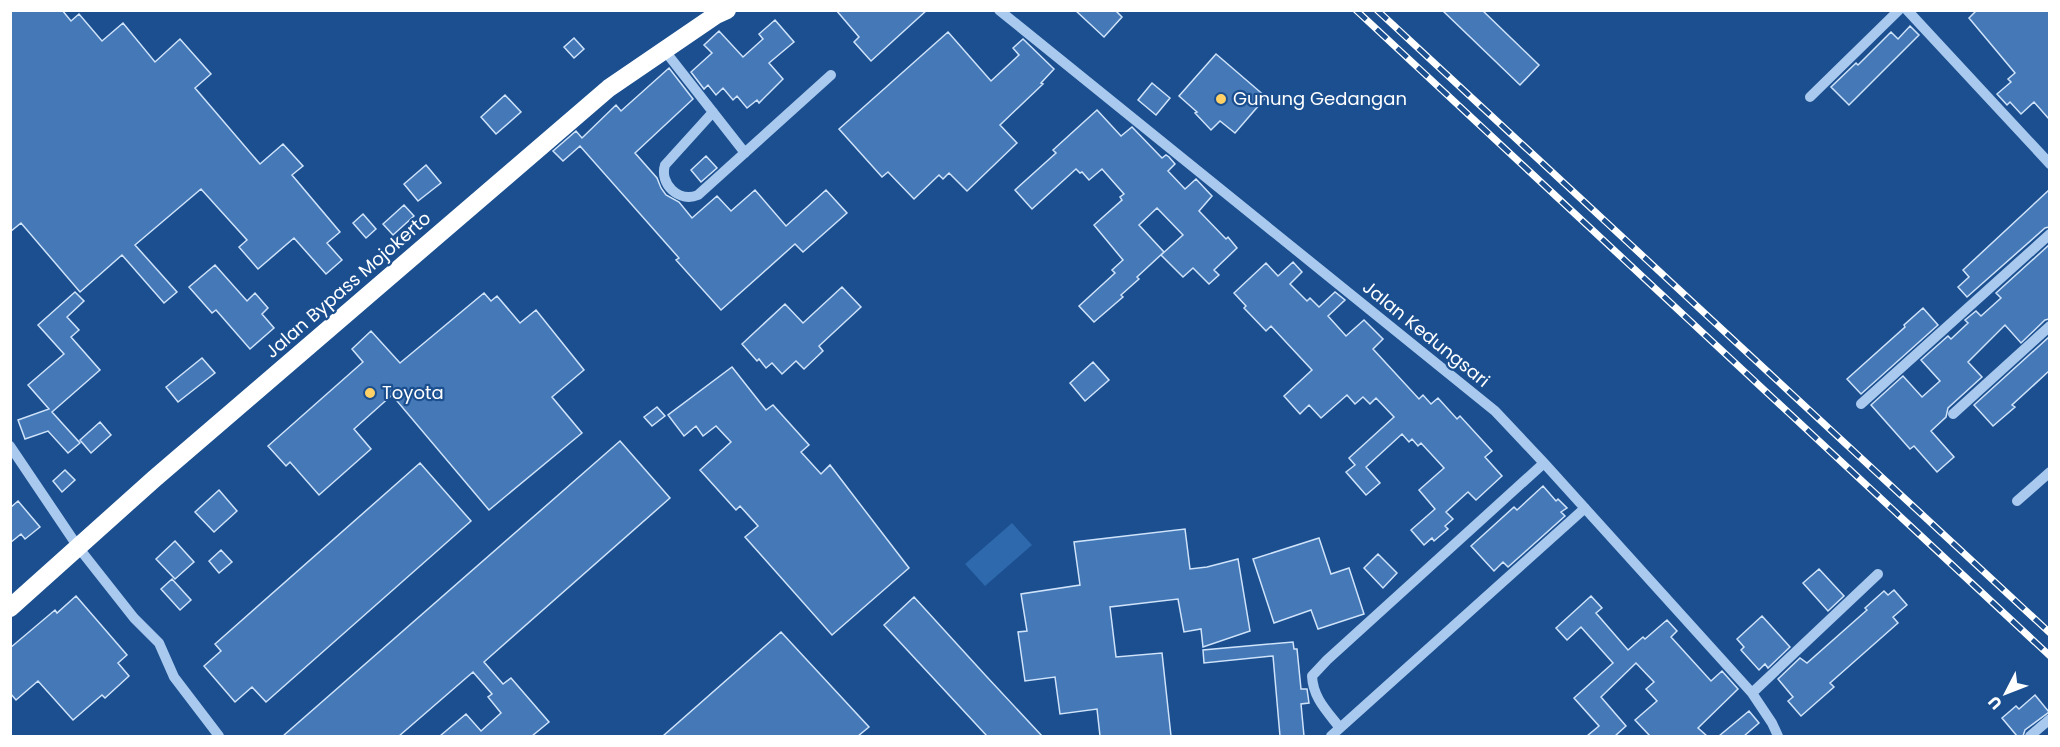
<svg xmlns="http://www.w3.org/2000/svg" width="2060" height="747" font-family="Poppins,sans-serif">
	<rect width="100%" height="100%" fill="#1b4f8f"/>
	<path fill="#2e69ad" d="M1012 523 1032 545 985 586 965 564Z"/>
	<path fill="#4478b7" stroke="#cfe3fa" stroke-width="1.5" d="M10 10H62L71 21 79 14 102 41 123 23 155 62 180 39 211 74 195 88 260 164 283 144 303 166 292 175 340 232 327 243 342 260 326 274 294 238 258 269 239 247 247 240 201 189 135 245 177 292 164 303 122 255 80 292 21 223 10 232Z
		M836 10H927L871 61 854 42 859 37Z
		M1075 10H1115L1122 17 1104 37Z
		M1442 10H1482L1539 65 1520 85Z
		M1977 10H2049V119L2034 102 2021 114 2010 102 2007 105 1997 94 2011 82 2008 79 2015 73 1969 18Z
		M775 20 794 42 769 63 783 79 759 103 757 100 747 108 737 96 733 100 723 88 716 95 708 85 704 89 691 72 712 53 704 45 719 31 743 57 763 39 759 34Z
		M1910 26 1919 35 1849 105 1831 87 1856 63 1858 65 1891 32 1898 39Z
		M948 32 991 81 1019 55 1013 48 1023 39 1054 69 1041 83 1043 84 1000 125 1017 143 967 191 949 173 943 179 939 175 914 199 888 172 882 177 839 129Z
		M574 38 584 49 574 58 564 47Z
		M1216 54 1266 97 1235 133 1220 121 1211 130 1195 113 1197 112 1179 96Z
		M669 68 693 99 635 153 657 178 661 188 666 195 679 202 692 218 717 196 731 211 755 190 786 226 826 190 847 213 803 252 795 244 721 310 676 260 679 258 580 146 563 161 553 151 576 131 582 138 616 105 621 111Z
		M1152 83 1170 98 1156 115 1138 100Z
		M505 95 521 112 496 134 481 117Z
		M1097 110 1121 136 1132 127 1162 158 1166 155 1169 157 1175 164 1168 171 1185 189 1196 179 1212 196 1199 211 1226 239 1228 237 1237 248 1214 270 1219 275 1209 284 1193 268 1183 277 1161 255 1183 235 1157 208 1139 225 1164 252 1137 277 1139 279 1121 295 1123 297 1094 322 1079 306 1115 273 1112 270 1123 260 1094 225 1122 200 1120 197 1124 194 1102 169 1089 180 1082 172 1080 173 1076 169 1032 209 1015 190 1056 153 1053 150Z
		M706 156 717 168 701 182 691 170Z
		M426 165 441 183 418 201 404 184Z
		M2049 190V227L2045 228 1967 297 1958 287 1969 277 1963 270Z
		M404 205 414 216 393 235 383 224Z
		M363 214 376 229 366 238 353 223Z
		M2049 245V319L2045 320 2021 343 2005 325 1968 362 1982 377 1948 408 1946 417 1931 431 1954 457 1937 472 1914 446 1910 449 1871 405 1903 376 1922 397 1940 381 1921 360 1948 336 1951 339 1968 323 1965 320 1976 311 1981 316 2001 298 1996 293Z
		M1293 262 1302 272 1290 284 1307 301 1310 298 1319 307 1335 292 1345 300 1328 316 1346 336 1364 320 1383 339 1373 349 1419 399 1423 395 1431 404 1438 398 1457 419 1460 416 1492 451 1485 457 1502 476 1476 500 1468 492 1446 512 1453 519 1445 526 1448 529 1434 541 1432 538 1424 545 1411 530 1435 509 1419 490 1444 468 1421 443 1418 446 1412 439 1409 442 1402 434 1366 467 1380 483 1366 495 1346 472 1355 465 1349 458 1394 417 1376 398 1370 404 1363 397 1355 404 1347 395 1321 418 1309 405 1300 414 1284 396 1312 370 1271 326 1266 331 1244 308 1246 306 1234 293 1266 263 1278 276Z
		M215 265 247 301 255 293 268 308 262 314 274 328 250 349 216 310 212 313 189 287Z
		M842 287 861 307 819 346 823 351 804 369 796 361 782 374 772 363 766 368 759 359 757 361 742 344 785 304 803 323Z
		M75 292 84 301 67 317 79 330 71 337 100 370 52 412 80 443 68 453 48 431 25 439 18 420 49 409 28 385 64 354 38 325Z
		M484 293 491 301 497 296 520 323 536 310 584 370 552 397 582 433 489 510 392 395 354 429 371 449 319 495 290 462 286 466 268 446 363 362 352 349 371 331 400 363Z
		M1923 308 1938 325 1861 394 1847 379 1905 327 1904 325Z
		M2049 337V371L2012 405 2015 407 1993 426 1974 405Z
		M202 358 215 373 178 402 166 387Z
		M1093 362 1109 380 1085 401 1070 383Z
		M732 367 766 410 773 405 809 445 801 452 821 474 830 465 909 568 832 635 745 537 758 526 740 506 736 510 700 470 731 442 716 426 703 436 696 426 684 436 668 415Z
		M657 407 665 416 652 426 644 417Z
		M100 422 111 435 91 453 80 440Z
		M620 441 670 498 484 662 503 684 511 678 549 722 532 736H440L466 714 481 731 501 713 488 697 492 694 473 672 399 736H283Z
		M420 463 471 521 266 702 252 687 235 702 204 666 221 651 215 644Z
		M65 470 75 480 62 492 53 481Z
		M1543 486 1556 501 1558 499 1567 508 1561 512 1565 516 1508 567 1503 562 1494 571 1471 546 1514 507 1517 510Z
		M219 490 237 511 214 532 195 512Z
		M18 501 40 527 25 539 21 534 10 543V508Z
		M1185 529 1190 569 1207 567 1238 559 1250 631 1203 647 1201 629 1184 632 1178 599 1110 607 1116 657 1162 653 1171 736H1100L1097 709 1060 714 1055 677 1025 681 1018 632 1027 631 1021 594 1080 585 1074 542Z
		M1319 538 1331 574 1349 568 1364 614 1318 629 1311 610 1274 623 1253 559Z
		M175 541 194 562 175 579 156 559Z
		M221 550 232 562 219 573 209 561Z
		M1378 554 1397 573 1383 588 1364 568Z
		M1819 569 1844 596 1828 611 1803 583Z
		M172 579 191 600 180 610 161 589Z
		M1894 590 1907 605 1893 617 1898 623 1830 683 1834 687 1801 716 1788 701 1793 697 1778 679 1800 658 1807 663 1867 610 1865 608 1884 591 1888 595Z
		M76 596 127 655 118 663 129 676 105 698 102 695 73 720 38 681 16 700 10 693V648L55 610 57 613Z
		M1591 596 1602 608 1596 613 1628 650 1643 637 1645 639 1667 620 1677 631 1671 637 1711 681 1722 671 1738 689 1698 728 1707 736H1650L1635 720 1657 701 1646 689 1654 682 1636 663 1601 697 1626 726 1615 736H1587L1599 726 1574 698 1613 663 1581 627 1567 640 1556 628Z
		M914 597 987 677 1042 736H987L884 625Z
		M1762 616 1790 647 1768 668 1765 664 1759 670 1741 650 1744 647 1737 639Z
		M781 632 869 727 858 736H663Z
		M1293 642 1294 649H1297L1301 689H1307L1309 703 1301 704 1304 736H1280L1273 656 1204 663 1203 650Z
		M2035 695 2049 712 2025 730 2023 736H2017L2002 718 2016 706 2019 709Z
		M1749 711 1759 723 1744 736H1719Z"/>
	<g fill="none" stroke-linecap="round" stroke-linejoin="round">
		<path stroke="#a9c9ee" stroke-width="10" d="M999 10 1495 411 1544 463 1752 693 1772 723 1778 736
			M1907 10 2050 164
			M665 51 745 153
			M1810 97 1899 10
			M713 112 665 165C659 184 679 203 698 195L831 75
			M1861 404 2050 234
			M1953 414 2050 326
			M10 446 78 547 134 618 159 643 174 677 219 736
			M1544 463 1327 660 1312 676C1313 698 1327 711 1340 728L1585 508
			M2017 501 2050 472
			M1752 693 1878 574
			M1331 736 1340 728
			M2030 736 2050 719"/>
		<path stroke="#fff" stroke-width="18" d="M10 608 154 479 609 88 716 15 727 10"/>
		<defs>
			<path id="rail" d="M1356 10 2050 656
				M1377 10 2050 633"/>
		</defs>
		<use href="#rail" stroke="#fff" stroke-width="7"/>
		<use href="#rail" stroke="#1b4f8f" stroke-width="4.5" stroke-dasharray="14" stroke-linecap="butt"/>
	</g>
	<g fill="#ffd166" stroke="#1b4f8f" stroke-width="2">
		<circle cx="1221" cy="99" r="6"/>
		<circle cx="370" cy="393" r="6"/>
	</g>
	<g text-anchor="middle" stroke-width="4.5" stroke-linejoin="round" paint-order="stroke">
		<g font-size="18" fill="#fff" stroke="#1b4f8f" text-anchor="start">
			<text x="1233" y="105">Gunung Gedangan</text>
			<text x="382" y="399">Toyota</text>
		</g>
		<g font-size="18" fill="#fff" stroke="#1b4f8f">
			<text transform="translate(348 285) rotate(-41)" y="6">Jalan Bypass Mojokerto</text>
			<text transform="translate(1426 334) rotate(39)" y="6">Jalan Kedungsari</text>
		</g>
	</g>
	<rect width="2060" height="747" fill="none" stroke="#ffffff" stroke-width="24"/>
	<g transform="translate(2006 693) rotate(228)" stroke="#1b4f8f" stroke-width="4.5" paint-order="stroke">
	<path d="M0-4.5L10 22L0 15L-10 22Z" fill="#ffffff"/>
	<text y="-9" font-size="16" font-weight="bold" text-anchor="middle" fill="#ffffff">U</text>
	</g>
</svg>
